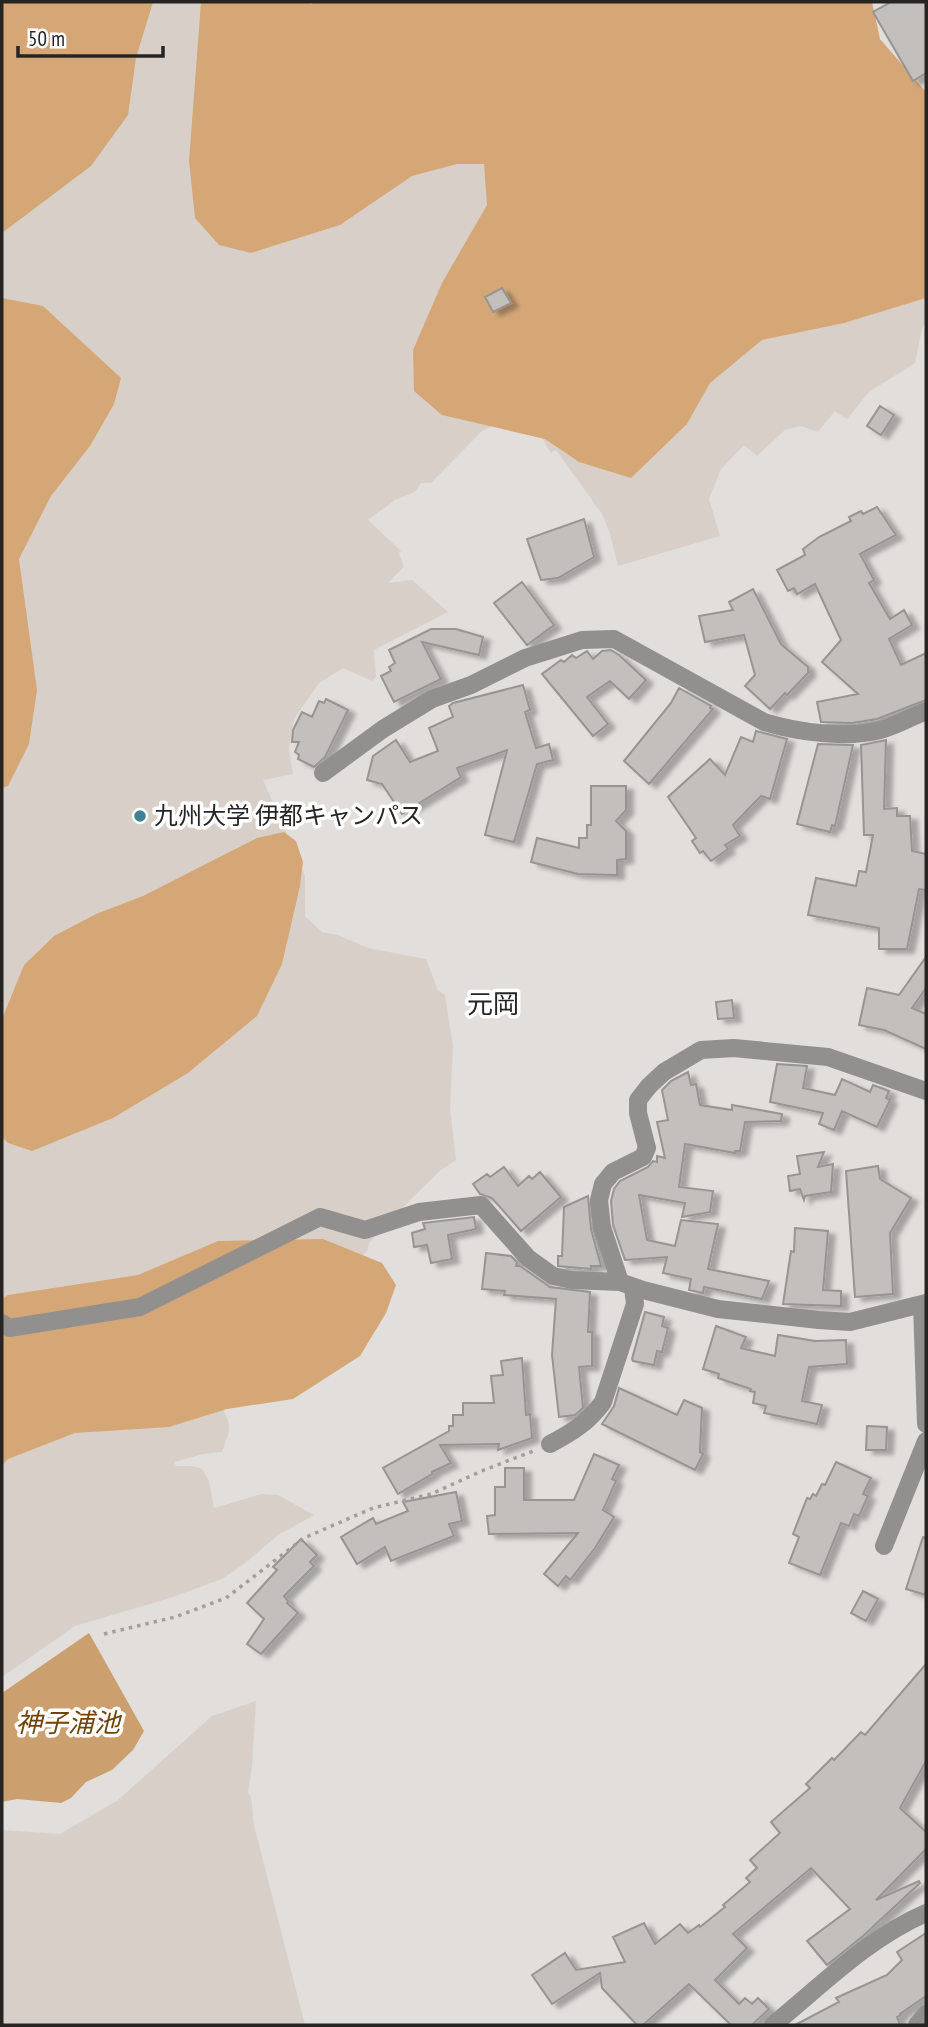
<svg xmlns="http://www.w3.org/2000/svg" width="928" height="2027" font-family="'PT Sans Narrow','Noto Sans JP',sans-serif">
	<defs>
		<filter id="shadow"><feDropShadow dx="7" dy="4" stdDeviation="2" flood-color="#0004"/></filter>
	</defs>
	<rect width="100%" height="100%" fill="#e1dedb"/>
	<path fill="#d8d0c8" d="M2 2H849L926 140V321L922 329 915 363 869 392 847 419 835 411 818 432 801 426 785 430 757 456 744 445 721 469 709 499 720 536 618 566 610 534 602 514 556 450 551 453 525 409 482 431 431 483H421L415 492 395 500 368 520 401 551 399 553 404 567 388 583 412 580 448 612 374 650 376 676 372 681 343 668 319 683 296 716 293 724 289 749 293 774 263 780 305 876V916L322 932 338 935 368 948 426 959 438 990 445 995 453 1046 450 1108 456 1160 441 1170 414 1196 369 1243 367 1251 216 1393 229 1423V1432L222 1452 203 1454 174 1462 176 1466H192L202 1469 209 1481 214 1508 262 1494 278 1495 314 1515 278 1535 248 1561 222 1579 170 1598 75 1626 2 1677Z
		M256 1701 252 1766 248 1793 251 1797 254 1825 305 2025H2V1830L60 1834 118 1800 212 1716Z"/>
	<path fill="#d5a777" d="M2 2H153L136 58 128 115 91 166 2 233Z
		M201 2H309L311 4 315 2H872L880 39 926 92V298L844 323 762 340 710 383 687 424 631 478 579 462 545 439 442 415 414 391 413 350 442 283 487 205 484 164H457L412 176 340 225 251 253 219 245 195 218 189 161Z
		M2 298 43 306 121 378 114 404 90 446 51 496 19 559 37 690 29 744 8 786 2 788Z
		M284 832 296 841 303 862 300 886 282 964 257 1016 188 1073 113 1118 32 1151 8 1143 2 1137V1019L24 965 54 936 96 914 143 896 257 838Z
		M323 1239 382 1263 396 1285 386 1313 360 1356 293 1399 227 1409 169 1427 75 1433 8 1459 2 1465V1299L8 1295 138 1275 218 1241Z"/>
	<path fill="#cc9f6f" d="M89 1633 144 1731 133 1750 112 1770 86 1782 71 1798 61 1803 17 1799 2 1802V1693Z"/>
	<path fill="#c2bfbc" stroke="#979492" stroke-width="2" filter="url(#shadow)" d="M891 2H926V73L913 81 873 12Z
		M502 288 511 303 493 312 485 297Z
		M880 406 894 415 881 435 867 426Z
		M877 507 896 535 860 554 874 580 869 583 890 619 904 610 912 625 889 639 901 665 926 653V700L877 719 852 723 821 722 817 702 858 694 822 662 841 640 815 584 797 594 794 588 788 591 777 570 805 555 803 549 819 537 851 521 849 517 861 511 863 514Z
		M584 519 594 557 558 578 541 580 527 539Z
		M522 582 554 625 527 645 494 603Z
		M753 589 781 644 808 667V673L787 695 785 693 770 709 745 686 755 675 744 635 705 642 699 616 733 610 729 602Z
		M431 629H456L483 637 479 655 422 642 441 679 394 702 381 676 391 671 389 667 395 663 389 650Z
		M611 650 619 655 646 680 629 699 610 681 587 697 608 724 593 736 542 674 561 660 564 662 572 655 576 658 587 651 593 659 602 651Z
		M523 685 530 710 525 712 536 748 549 744 553 760 537 764 514 842 485 835 507 750 457 768 461 777 402 814 382 784 367 780 373 756 396 740 410 762 438 751 429 728 453 717 449 706 453 703Z
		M679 688 711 706 710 708 713 709 649 784 624 761 671 703Z
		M326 699 348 710 325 757 314 767 298 759 299 755 295 752 299 742H292L293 730 302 712 312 717 319 701 324 703Z
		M756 731 787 739 770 799 761 796 733 825 740 836 725 845 728 849 711 861 703 851 700 853 692 841 696 838 668 797 710 759 725 775 741 737 753 742Z
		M886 740 884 809 897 808V816H910L912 851 926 854V890L919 889 907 949H879V928L808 915 816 878 856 886 859 871 866 872 873 835H864L861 745Z
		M818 744 853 745 835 826 832 825 830 832 797 824Z
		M591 786H626V810L616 821 626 831V859L617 860V875L578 874 531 862 537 838 579 848V838H587V825H591Z
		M926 957V988L912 1008 926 1014V1049L884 1030 859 1025 867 988 899 995Z
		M732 1000 734 1018 718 1019 716 1002Z
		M777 1064 807 1066 803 1088 835 1095 842 1079 870 1092 873 1085 884 1089 889 1091 886 1098 890 1100 877 1127 842 1111 834 1130 819 1124 823 1113 770 1102Z
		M688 1072 691 1085 696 1084 700 1105 732 1110V1105L782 1114 781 1121 745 1122 740 1151H735V1153L685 1144 679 1187 713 1191 710 1212 682 1217 685 1203 639 1195 647 1240 675 1246 681 1220 718 1224 708 1269 769 1281 762 1299 704 1287 703 1293 689 1290 691 1279 663 1273 667 1257 625 1260 613 1225 611 1201 614 1189 620 1181 648 1167 653 1161 657 1162V1156L665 1158 657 1122 668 1120 662 1090 671 1081Z
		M824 1152 818 1167 833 1164 831 1192 805 1196 804 1200 800 1189 790 1191 788 1176 800 1174 797 1156Z
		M878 1166 880 1179 911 1198 890 1233 893 1294 855 1297 846 1171Z
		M504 1167 518 1186 529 1176 532 1179 540 1172 561 1197 521 1231 492 1198 480 1194 473 1184 487 1174 490 1177Z
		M588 1196 591 1229 601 1266H591V1269L558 1266V1256H562L564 1207Z
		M474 1217 476 1229 448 1235 452 1259 431 1263 427 1245 414 1247 412 1233 425 1229 423 1223Z
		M795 1228 828 1231 823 1290 841 1291V1306L783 1304 791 1251 794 1252Z
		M486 1253 511 1256 517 1262 516 1266H520L550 1287 590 1292 588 1332H592V1366L579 1367 583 1408 575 1415 559 1417 552 1355 556 1299 504 1295 505 1291 482 1289Z
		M645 1312 664 1317 662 1326 668 1328 662 1352 657 1351 654 1365 633 1361 632 1359Z
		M716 1326 746 1337 741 1348 775 1356 778 1335 815 1341 846 1340 847 1364 809 1367 802 1401 822 1405 817 1424 764 1413 766 1406 753 1403 755 1392 750 1391 751 1389 718 1378 719 1374 703 1369Z
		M522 1358 526 1415 530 1414 532 1438 498 1450 499 1444 440 1445 451 1463 432 1472V1474L398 1494 383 1468 449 1431V1426H453V1415H463V1403H494L491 1376 503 1375 501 1361Z
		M619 1388 677 1415 684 1400 702 1408 700 1452 703 1454 695 1470 602 1424 614 1406Z
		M867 1426 887 1427 886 1450H866Z
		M594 1454 619 1465 612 1479 616 1481 603 1510 614 1517 595 1548 570 1580 566 1576 558 1586 544 1574 578 1533 489 1534 487 1516 495 1515V1487H505V1468H524V1500H574Z
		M836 1462 871 1478 863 1494 868 1496 859 1516 854 1514 849 1526 841 1523 820 1575 789 1563 799 1537 793 1534 807 1498 810 1499 813 1494 816 1496 822 1484 825 1485Z
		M456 1492 462 1521 449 1524 454 1536 391 1561 385 1547 357 1564 341 1537 373 1518 376 1524 408 1511 403 1502Z
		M923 1537 926 1538V1595L906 1589Z
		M301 1539 317 1555 310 1562 314 1566 284 1596 288 1601 287 1603 298 1613 261 1654 247 1644 264 1619 247 1603 277 1570 273 1567Z
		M863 1591 878 1599 866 1621 851 1613Z
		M926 1664V1761L900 1808 926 1832V1849L876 1900 919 1881 920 1883 863 1936 827 1965 807 1941 850 1909 811 1868 733 1934 747 1948 715 1980 739 2004 745 1998 752 2004 758 1998 769 2009 752 2025H731L689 1984 643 2025H637L602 1988 600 1973 552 2004 532 1975 565 1953 576 1970 625 1962 613 1937 644 1923 655 1944 680 1924 688 1933 699 1925 700 1927 725 1907 723 1905 750 1882 746 1878 757 1868 750 1860 780 1833 771 1822 810 1788 806 1784 832 1758 834 1760 861 1732 865 1735Z
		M926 1933V1996L900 2014 901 2015 897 2017 900 2025H795L839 2002 836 1998 887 1975 902 1960 897 1952Z"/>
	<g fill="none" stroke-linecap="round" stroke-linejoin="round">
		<path stroke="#a19e9c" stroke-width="3.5" stroke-dasharray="3.5 5" stroke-linecap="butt" d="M104 1634 175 1617 226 1598 304 1538 373 1508 431 1494 484 1470 536 1450"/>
		<path stroke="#91908e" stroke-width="18" d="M323 773 383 729 432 699 471 685 525 658 582 640 614 639 764 722C797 732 846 739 880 730 896 726 911 717 926 711
			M620 1282 602 1227 599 1200 603 1184 613 1172 643 1157 647 1148 638 1113V1100L649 1086 664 1072 701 1050 734 1048 828 1057 926 1091
			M922 1304 926 1424
			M2 1323 9 1328 140 1307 320 1217 365 1230 419 1212 481 1205 528 1258 553 1276 572 1280 620 1282 643 1290 718 1309 819 1320 850 1322 926 1303
			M550 1444C571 1433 589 1422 603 1402L635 1304 633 1287
			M884 1546 926 1441
			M773 2025C821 1986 868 1938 926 1913
			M917 2025 926 2014"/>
	</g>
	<circle fill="#408294" stroke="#fff" stroke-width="2.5" cx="140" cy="816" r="7"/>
	<g text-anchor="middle" stroke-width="7" stroke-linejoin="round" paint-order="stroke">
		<g font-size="24" fill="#262524" stroke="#fff" text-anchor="start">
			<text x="154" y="824">九州大学 伊都キャンパス</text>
		</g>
		<g font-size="26" fill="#262524" stroke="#fff">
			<text x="493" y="1013">元岡</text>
		</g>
		<g font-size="26" font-style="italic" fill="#704407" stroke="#fff">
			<text x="68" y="1732">神子浦池</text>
		</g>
	</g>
	<rect width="928" height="2027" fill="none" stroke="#262524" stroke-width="7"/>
	<path d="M18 46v10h145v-10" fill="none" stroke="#262524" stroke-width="3.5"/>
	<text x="28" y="46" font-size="21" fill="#262524" stroke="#ffffff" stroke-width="5" paint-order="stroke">50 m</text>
</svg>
